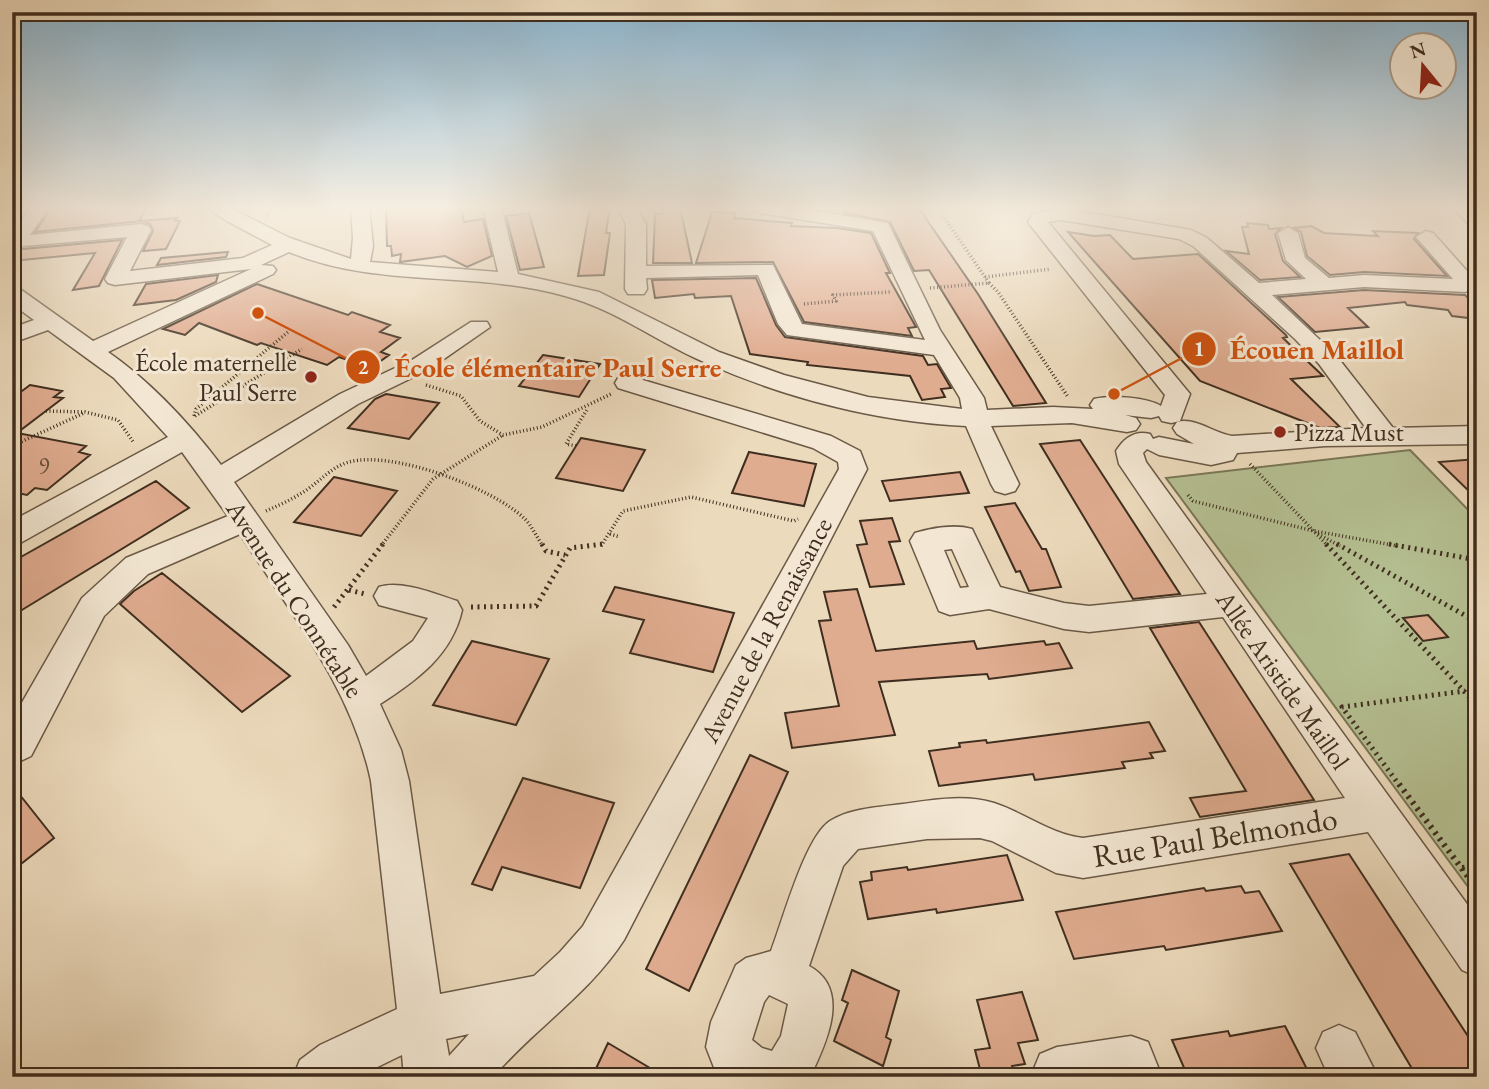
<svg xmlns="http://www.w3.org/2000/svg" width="1489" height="1089" font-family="'EB Garamond',serif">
	<rect width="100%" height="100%" fill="#ecdabc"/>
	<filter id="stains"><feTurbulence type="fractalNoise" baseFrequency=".00286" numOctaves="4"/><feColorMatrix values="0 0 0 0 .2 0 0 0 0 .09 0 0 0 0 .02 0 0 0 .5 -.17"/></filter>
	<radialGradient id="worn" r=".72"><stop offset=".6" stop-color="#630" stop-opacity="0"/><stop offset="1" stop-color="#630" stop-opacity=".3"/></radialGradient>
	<path fill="#b5c092" stroke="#7a7758" stroke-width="2" d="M1410 450 1477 519V899L1166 478Z"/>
	<path fill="#e0ac90" stroke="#3f2e1f" stroke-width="2" d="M102 207H147L139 221 177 218 175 221H180L166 249 143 251 153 231 150 224 142 221 35 232 50 210Z
		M386 207H461L464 222 483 219 492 256 467 267 445 256 400 262 401 254 392 256 391 246H387Z
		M590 207H610L606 233H610L604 275 578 276Z
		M662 207H680L692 263H653L655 214H662Z
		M847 207H918L978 294 1046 403 1013 406 929 270 914 271 890 222 844 213Z
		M712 212 735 213 734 218 792 223 791 226 837 228 871 233 890 273H886L916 327 908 328 912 336 804 322 773 262 696 263Z
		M529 213 544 267 520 270 506 216Z
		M1247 223 1268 225 1269 229 1281 228 1275 234 1283 261 1300 277 1260 280 1226 251 1249 254 1242 227H1248Z
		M1311 226 1324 233 1378 236 1373 231 1418 233 1414 239 1447 276 1364 272 1330 275 1307 256 1301 232 1294 228Z
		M1068 232 1094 236 1110 235 1133 259 1198 254 1286 335 1287 337 1283 338 1323 376 1291 379 1340 427 1320 428 1200 381Z
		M122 240 99 286 73 290 95 253 12 261V250Z
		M228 252 226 257 157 265 161 258Z
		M218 275 216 282 176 300 134 305 146 284Z
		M756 278 776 325 785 337 923 356 928 365 937 364 951 388 941 389 945 397 922 400 910 376 807 365 808 362 750 354 731 296 695 298 694 294 655 298 652 280Z
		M257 284 348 315 352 312 390 325 380 332 400 338 381 352 389 355 371 368 339 357 327 365 261 343 257 345 199 323 185 335 163 329Z
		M1364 290 1465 295 1477 307V319L1452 316 1448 310 1407 305 1405 302 1348 308 1368 327 1315 332 1278 297Z
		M543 355 600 364 579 397 519 386Z
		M30 385 62 391 54 397 63 398 17 433 86 446 79 452 90 455 47 490 35 488 27 495 12 492V389L22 391Z
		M386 394 439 403 409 439 348 428 375 399Z
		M581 438 645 450 623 491 556 478Z
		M1080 440 1180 594 1133 599 1040 444Z
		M749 452 816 464 804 506 732 493Z
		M1477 459V499L1439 462Z
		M960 472 969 493 890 501 882 481Z
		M334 477 397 491 361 536 294 522Z
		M156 481 189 508 12 616V562Z
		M1015 503 1042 549H1046L1061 587 1029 591 1020 571 1016 572 985 507Z
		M892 518 900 541 889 542 904 584 870 587 857 545 867 544 860 521Z
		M162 573 290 676 242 712 120 604 134 591Z
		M615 587 734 613 713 672 630 653 644 620 603 611Z
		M857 589 876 651 974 641 977 649 1044 641 1046 645 1059 643 1072 668 989 679 987 674 879 682 895 735 792 748 785 713 839 706 819 621 831 620 824 592Z
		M1428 615 1448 637 1423 641 1403 618Z
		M1199 622 1314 800 1200 817 1190 798 1246 791 1150 628Z
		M472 641 549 659 516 725 433 705Z
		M1149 722 1165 751 1150 753 1153 758 1122 762 1125 768 1035 780 1033 774 939 786 929 751 960 747 959 743 986 740 987 743Z
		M750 755 788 772 689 991 646 969Z
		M523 778 614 803 580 888 502 867 492 890 472 884Z
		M12 785 54 838 12 871Z
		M1349 854 1477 1050V1077H1417L1290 864Z
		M1007 855 1023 900 937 913 936 909 868 919 860 882 872 880 871 872 907 867 908 870Z
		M1241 886 1245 893 1259 891 1282 931 1166 950 1164 946 1074 959 1056 912 1204 888 1206 891Z
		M852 970 899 991 886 1037 891 1040 883 1066 834 1041 848 1003 842 1000Z
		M1022 992 1038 1040 1018 1043 1025 1064 1012 1066 1015 1077H982L975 1050 990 1048 977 1000Z
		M1285 1026 1311 1077H1188L1172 1040 1228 1031 1230 1036Z
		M608 1043 665 1077H592Z"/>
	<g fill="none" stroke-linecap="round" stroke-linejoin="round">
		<defs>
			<path id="minor" d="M31 207H49L30 235 141 224 148 226 151 230 130 271 243 258 272 245 225 220 206 207H228L290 238 351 259 353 238 351 207H369L373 246 370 262 498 272 483 207H501L518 274 599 292 719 352 784 375 868 397 962 409 960 398 934 355 787 335 778 324 758 275 646 278 647 289 644 294H628L625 289 626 224 618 207H636L646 224V266L773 265 802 324 925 340 873 231 760 213 751 207H793L888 223 940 330 984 398 987 410 1053 407 1093 409 1090 405 1094 399C1111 395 1147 397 1161 406L1165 395 1031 226 1028 222 1033 214 1061 208 1191 230 1207 238 1259 283 1306 279 1286 260 1278 233 1288 227 1298 233 1305 258 1329 278 1364 275 1453 279 1416 237 1426 231 1433 233 1475 280V288L1465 292 1364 287 1272 295 1335 354 1393 428 1477 426V444L1325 446 1237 453 1233 460 1211 465 1159 455 1147 449 1143 453 1146 462 1477 918V977L1462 970 1368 832 1083 878 1056 873 992 841 980 838 927 839 858 849 843 866 809 966C852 989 826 1044 810 1077H722L715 1070 706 1047 711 1022 736 965 746 958 771 951C783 920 805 837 830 821 851 808 880 807 903 804 932 800 965 794 994 803 1025 813 1050 834 1083 838L1345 798 1223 617 1089 632 1064 629 989 609 950 615 939 611 910 541 915 533C932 528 955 524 972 529L1000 587 1064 603 1089 606 1207 594 1119 464 1116 451C1124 438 1135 430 1150 434L1153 439 1159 437 1194 444 1177 434 1173 428 1177 422C1195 417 1213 433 1232 436L1366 428 1319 364 1295 339 1193 246 1179 239 1061 220 1048 222 1190 394 1180 421 1171 423 1162 421 1159 416 1151 418 1125 415 1136 418 1140 424 1136 430 1127 432 1072 423 991 426 1019 484 1015 491 1005 494 995 491 991 484 966 426C877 422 785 398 704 362 657 342 615 309 565 296 474 270 378 289 289 252L261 265 273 266 276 270 273 274 108 352C151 382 190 424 221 465L340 394 412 360 471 322H487L490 327 428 370 358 404 234 482 348 645 366 676 413 641 428 618 379 605 374 596 379 587C402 580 435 594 457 601L462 610C452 655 417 680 380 704L401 750 409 781 440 994 534 976 560 952 583 926 839 469 838 462 813 448 618 388 615 383 618 378 627 376 636 378 831 436 860 451 867 469 624 940C589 994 535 1028 493 1077H404L402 1055 357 1077H293L300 1060 320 1045 397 1009 371 781C352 689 290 612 240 534L148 574 104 616 31 756 12 765V720L82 598 126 558 228 516 182 452 22 542 12 545V521L168 437 114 378 48 330 12 343V328L34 320 12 304V288L20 289 93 341 251 269 115 285 108 283 105 279 127 237 12 247V232ZM952 549 969 587 960 588 944 550ZM769 995 788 1004 781 1036 772 1051 762 1048 752 1040 764 1002ZM469 1034 449 1056 446 1039Z
				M1453 207H1472L1477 211V228L1470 226Z
				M1339 1025 1355 1032 1378 1077H1329L1316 1048 1323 1032Z
				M1131 1036 1148 1042 1162 1077H1035L1033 1071 1040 1054 1057 1047Z"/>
		</defs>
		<use href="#minor" stroke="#6a5946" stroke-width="3"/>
		<path stroke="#3f2e1f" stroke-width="3.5" stroke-dasharray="1 2.5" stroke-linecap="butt" d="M937 207 985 277
			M150 214 166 207
			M267 216 274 207
			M989 283 998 292 1068 397
			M930 288 989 283 985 277 1051 269
			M804 304 836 301 833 295 890 292
			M426 385 461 396 480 421 503 435 542 427 611 394
			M46 411 85 412 118 420 134 443
			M194 416 196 409 288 332
			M195 416 302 349
			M12 446 84 413
			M576 446 566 444 588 408
			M12 458H15
			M1250 464 1328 546
			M1188 495 1193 501 1314 531 1398 546
			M266 511C277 506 289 501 300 494 317 485 330 467 349 462 393 450 493 488 525 519 532 526 537 538 543 546
			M610 534 620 537
			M1318 534 1340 546
			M381 546 433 479 503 435
			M601 546 623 511 691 497 794 521 798 519"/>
		<path stroke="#3f2e1f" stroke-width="5" stroke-dasharray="2 4.5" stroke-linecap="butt" d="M542 544 546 551 565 555
			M1326 544 1477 705
			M1337 544 1477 622
			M1389 544 1477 560
			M349 590 365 594
			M334 607 383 544
			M471 607 536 606 570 548 603 544
			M1400 786 1342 707 1465 691"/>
		<path stroke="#3f2e1f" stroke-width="6" stroke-dasharray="2.5 5" stroke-linecap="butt" d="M1399 784 1477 889
			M1462 868 1477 867"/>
		<use href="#minor" fill="#f3e7d3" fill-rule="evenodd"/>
	</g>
	<linearGradient id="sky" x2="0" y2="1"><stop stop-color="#88b6d3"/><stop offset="0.58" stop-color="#f6eee1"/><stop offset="1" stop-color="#f6eee1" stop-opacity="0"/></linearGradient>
	<rect width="1489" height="359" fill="url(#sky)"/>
	<g fill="#8f2418" stroke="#f3e7d3" stroke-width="2.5">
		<circle cx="311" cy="377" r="7"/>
		<circle cx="1280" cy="432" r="7"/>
	</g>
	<g text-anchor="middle" stroke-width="6" stroke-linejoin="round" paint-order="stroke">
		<g font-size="23" fill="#674e3b">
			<text x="44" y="474">9</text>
		</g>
		<g font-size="26" fill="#3f2e1f" stroke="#f3e7d3" text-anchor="end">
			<text x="297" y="371">École maternelle<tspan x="297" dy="30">Paul Serre</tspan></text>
			<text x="1294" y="441" text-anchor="start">Pizza Must</text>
		</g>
		<g font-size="26" fill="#3f2e1f" stroke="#f3e7d3">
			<text transform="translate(295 599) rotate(57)" y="9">Avenue du Connétable</text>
			<text transform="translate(766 630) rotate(-62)" y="9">Avenue de la Renaissance</text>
			<text transform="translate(1283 680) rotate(55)" y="9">Allée Aristide Maillol</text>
		</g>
		<g font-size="32" fill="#3f2e1f" stroke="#f3e7d3">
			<text transform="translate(1215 837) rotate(-9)" y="11">Rue Paul Belmondo</text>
		</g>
	</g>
	<path fill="none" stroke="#cf530f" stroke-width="2.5" d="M1114 394L1199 349M258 313L363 367"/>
	<g fill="#cf530f" stroke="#f3e7d3" stroke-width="2.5">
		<circle cx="1114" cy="394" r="7"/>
		<circle cx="258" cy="313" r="7"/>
		<circle cx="1199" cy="349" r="18"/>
		<circle cx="363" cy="367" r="18"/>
	</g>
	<g font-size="21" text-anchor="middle" font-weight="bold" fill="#fff">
		<text x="1199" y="356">1</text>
		<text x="363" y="374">2</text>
	</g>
	<g font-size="28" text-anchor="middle" font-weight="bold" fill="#cf530f" stroke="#f3e7d3" stroke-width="6" stroke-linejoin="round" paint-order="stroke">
		<text x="1317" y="359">Écouen Maillol</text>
		<text x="558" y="377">École élémentaire Paul Serre</text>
	</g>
	<rect width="1489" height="1089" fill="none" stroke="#ecdabc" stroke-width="42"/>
	<rect x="14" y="14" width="1461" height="1061" fill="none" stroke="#3f2e1f" stroke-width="3.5"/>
	<rect x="21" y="21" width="1447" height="1047" fill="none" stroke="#3f2e1f" stroke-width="2"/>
	<g transform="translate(1423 66) rotate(342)"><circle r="33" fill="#f3e7d3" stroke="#ab9d8b" stroke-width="2"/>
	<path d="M0-5L12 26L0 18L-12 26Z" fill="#8f2418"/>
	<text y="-10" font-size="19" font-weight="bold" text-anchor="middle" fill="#3f2e1f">N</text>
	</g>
	<rect width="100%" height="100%" filter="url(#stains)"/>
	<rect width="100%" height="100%" fill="url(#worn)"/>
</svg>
